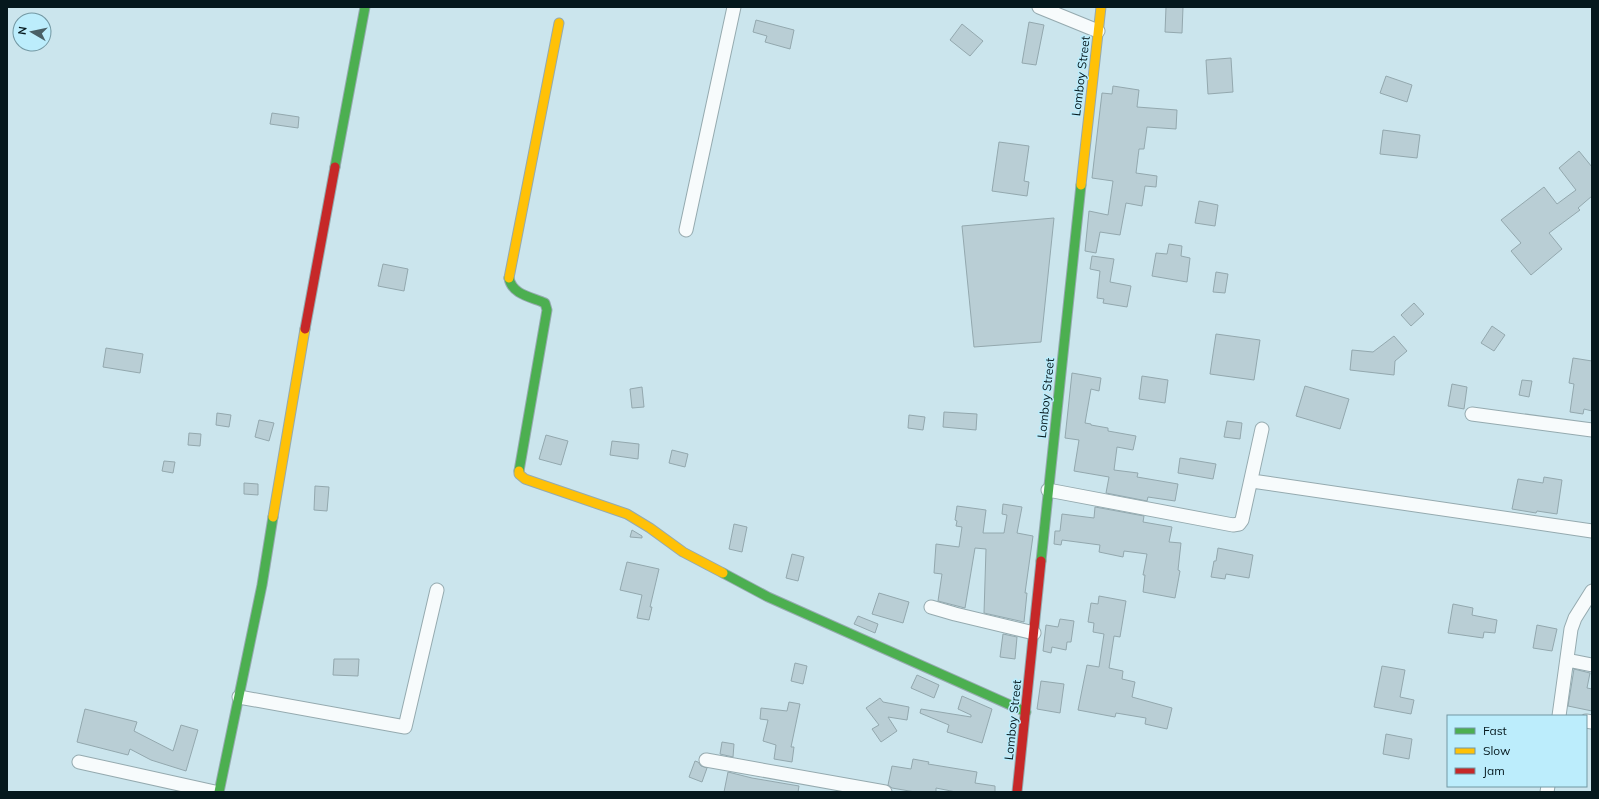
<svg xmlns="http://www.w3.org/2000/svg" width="1599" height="799" font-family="Mulish,sans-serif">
	<rect width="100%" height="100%" fill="#cbe5ed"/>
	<path fill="#b9ced5" stroke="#93a8ae" d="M1166 7H1183L1182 33 1165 32Z
		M756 20 794 30 790 49 765 42 767 36 753 32Z
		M1029 22 1044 25 1036 65 1022 63Z
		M962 24 983 41 970 56 950 40Z
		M1231 58 1233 92 1208 94 1206 60Z
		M1386 76 1412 85 1407 102 1380 93Z
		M1113 86 1139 90 1137 107 1177 110 1176 129 1147 127 1144 149H1139L1136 173 1157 176 1156 187 1145 186 1142 206 1126 203 1120 235 1100 232 1096 253 1085 251 1089 211 1108 215 1113 181 1092 178 1102 93 1112 94Z
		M272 113 299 117 298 128 270 124Z
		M1383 130 1420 135 1417 158 1380 154Z
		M999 142 1029 146 1024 181 1029 182 1027 196 992 191Z
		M1579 151 1592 167V196L1578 208 1580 210 1549 233 1562 249 1531 275 1511 251 1521 243 1501 220 1544 187 1557 204 1576 190 1559 168Z
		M1199 201 1218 205 1215 226 1195 223Z
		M1054 218 1041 342 974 347 962 226Z
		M1169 244 1182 246 1181 256 1190 258 1187 282 1152 276 1156 253 1167 254Z
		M1092 256 1114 259 1110 282 1131 286 1127 307 1103 303 1104 299 1097 298 1100 271 1090 269Z
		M383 264 408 269 404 291 378 286Z
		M1216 272 1228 274 1225 293 1213 292Z
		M1414 303 1424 314 1411 326 1401 315Z
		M1492 326 1505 335 1494 351 1481 343Z
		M1216 334 1260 340 1254 380 1210 374Z
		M1394 336 1407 351 1395 361 1394 375 1350 370 1352 350 1373 352Z
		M106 348 143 354 140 373 103 367Z
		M1573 358 1592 361V411L1584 409 1583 414 1570 412 1574 384 1569 383Z
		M1072 373 1101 378 1099 391 1091 389 1085 423 1091 424V425L1108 428V431L1136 436 1133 450 1117 447 1114 470 1138 473 1137 477 1178 484 1175 501 1148 497 1147 501 1106 493 1109 477 1074 471 1079 440 1065 438Z
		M1142 376 1168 380 1165 403 1139 399Z
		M1522 380 1532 381 1529 397 1519 395Z
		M1452 384 1467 387 1464 409 1448 406Z
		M1305 386 1349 399 1340 429 1296 416Z
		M642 387 644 407 632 408 630 389Z
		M944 412 977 414 976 430 943 427Z
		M217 413 231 415 229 427 216 425Z
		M909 415 925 417 923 430 908 428Z
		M259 420 274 423 269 441 255 437Z
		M1227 421 1242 423 1240 439 1224 437Z
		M189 433 201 434 200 446 188 445Z
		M546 435 568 441 561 465 539 459Z
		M612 441 639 444 638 459 610 455Z
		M672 450 688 454 685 467 669 463Z
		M1180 458 1216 464 1213 479 1178 473Z
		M164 461 175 462 173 473 162 471Z
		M1544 477 1562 480 1557 514 1537 511 1536 513 1512 509 1518 479 1543 483Z
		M244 483 258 484V495L244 494Z
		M315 486 329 487 327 511 314 510Z
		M1003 504 1022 507 1017 533 1033 536 1025 593H1027L1024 622 984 613 986 549 975 548 965 608 938 601 942 574 934 573 936 544 959 547 962 527 956 526 957 521 955 520 957 506 986 510 983 533H1004L1007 515 1002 514Z
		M1095 507 1144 516 1143 522 1172 527 1169 542 1181 543 1178 570 1180 571 1175 598 1143 592 1145 575H1143L1147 554 1124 551 1123 557 1099 552 1100 545 1062 540 1061 545 1054 544 1055 531H1060L1062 514 1094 518Z
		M734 524 747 527 742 552 729 549Z
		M632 530 642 536V538L630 537Z
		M1218 548 1253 555 1249 578 1226 574 1225 579 1211 577 1214 561H1216Z
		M792 554 804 557 798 581 786 578Z
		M627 562 659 569 650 607H652L649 620 637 618 642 595 620 590Z
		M879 593 909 602 903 623 872 614Z
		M1099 596 1126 601 1120 637 1114 636 1109 668 1123 671 1122 679 1135 682 1132 697 1172 708 1167 729 1145 724 1146 718 1116 713 1115 717 1078 710 1087 665 1099 667 1104 634 1093 632 1094 623 1088 622 1091 603 1098 604Z
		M1453 604 1473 608 1472 615 1497 620 1495 633 1484 632 1483 638 1448 633Z
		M858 616 878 624 875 633 854 624Z
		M1060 619 1074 621 1071 642H1067L1066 650 1052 647 1051 653 1043 651 1046 625 1058 627Z
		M1537 625 1557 629 1552 651 1533 648Z
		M1003 634 1017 637 1015 659 1000 657Z
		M334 659H359L358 676 333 675Z
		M795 663 807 666 803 684 791 681Z
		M1382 666 1405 670 1400 697 1414 700 1411 714 1374 707Z
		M1574 669 1590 673 1587 688 1592 689V711L1568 706Z
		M917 675 939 685 934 698 911 688Z
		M1041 681 1064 684 1060 713 1037 709Z
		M962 696 992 709 982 743 947 732 949 725 920 713 921 709 971 717V715L958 709Z
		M880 698 883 702 909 707 907 720 888 717 897 731 881 742 872 729 879 725 866 708Z
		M789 702 800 704 791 747H794L792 762 774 759 776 745 763 741 768 720 760 719 761 708 787 711Z
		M85 709 137 722 134 731 173 751 181 725 198 730 186 771 151 760 130 749 128 755 77 742Z
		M1386 734 1412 739 1409 759 1383 754Z
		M722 742 734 744 733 757 720 754Z
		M913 759 929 762 928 764 977 772 975 783 995 786V792H956L936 788V792H915L892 788 888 785 892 766 911 769Z
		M695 761 698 762 701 766 707 768 702 782 689 777Z
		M728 772 752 778 799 786 798 792H724Z"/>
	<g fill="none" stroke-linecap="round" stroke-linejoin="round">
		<defs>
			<path id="street" d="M1039 7 1098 31
				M686 230 734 7
				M1472 414 1592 430
				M1252 481 1592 531
				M1048 490 1233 525 1239 524 1242 520 1262 429
				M931 607 955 614 1034 633
				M1567 660 1592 665
				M239 697 405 727 437 590
				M1559 716 1571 629 1575 618 1592 591
				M1586 721 1592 722
				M706 760 885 792
				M79 762 215 792
				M1547 792 1548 786"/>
			<path id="fast" d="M335 167 365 7
				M509 278C512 295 532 297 545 303L547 310 519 471
				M1041 561 1081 185
				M723 573 768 597 1026 712
				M219 792 262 585 273 517"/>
			<path id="slow" d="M1081 185 1101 7
				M509 278 559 23
				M519 471V474L525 479 627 514 650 528 683 552 723 573
				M273 517 305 329"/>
			<path id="jam" d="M305 329 335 167
				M1017 792 1041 561"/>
		</defs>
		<use href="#street" stroke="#95aaaf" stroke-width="15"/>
		<use href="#fast" stroke="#95aaaf" stroke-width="11"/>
		<use href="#slow" stroke="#95aaaf" stroke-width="11"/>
		<use href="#jam" stroke="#95aaaf" stroke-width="11"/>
		<use href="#street" stroke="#f7fbfc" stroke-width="13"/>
		<use href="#fast" stroke="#4caf50" stroke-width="9"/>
		<use href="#slow" stroke="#ffc107" stroke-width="9"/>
		<use href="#jam" stroke="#c62828" stroke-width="9"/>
	</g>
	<g text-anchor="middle" stroke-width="3" stroke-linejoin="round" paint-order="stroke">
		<g font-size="12" fill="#05181d" stroke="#bcedfc">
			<text transform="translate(1081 76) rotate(-83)" y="4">Lomboy Street</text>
			<text transform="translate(1046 398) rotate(-84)" y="4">Lomboy Street</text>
			<text transform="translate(1013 720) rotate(-84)" y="4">Lomboy Street</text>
		</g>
	</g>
	<rect width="1599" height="799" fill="none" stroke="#05181d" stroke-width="16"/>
	<rect x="1447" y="715" width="140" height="72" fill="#bcedfc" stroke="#7398a3"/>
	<rect x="1455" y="728" width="20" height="6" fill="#4caf50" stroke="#7398a3"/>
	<text x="1483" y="735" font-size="12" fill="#05181d">Fast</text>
	<rect x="1455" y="748" width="20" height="6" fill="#ffc107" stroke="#7398a3"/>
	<text x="1483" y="755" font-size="12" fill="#05181d">Slow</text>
	<rect x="1455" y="768" width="20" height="6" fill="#c62828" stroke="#7398a3"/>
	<text x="1483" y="775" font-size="12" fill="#05181d">Jam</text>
	<g transform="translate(32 32) rotate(279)"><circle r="19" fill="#bcedfc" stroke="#7398a3"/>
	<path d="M0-3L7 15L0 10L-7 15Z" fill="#4a6066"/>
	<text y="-6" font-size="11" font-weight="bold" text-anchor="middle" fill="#05181d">N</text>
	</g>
</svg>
